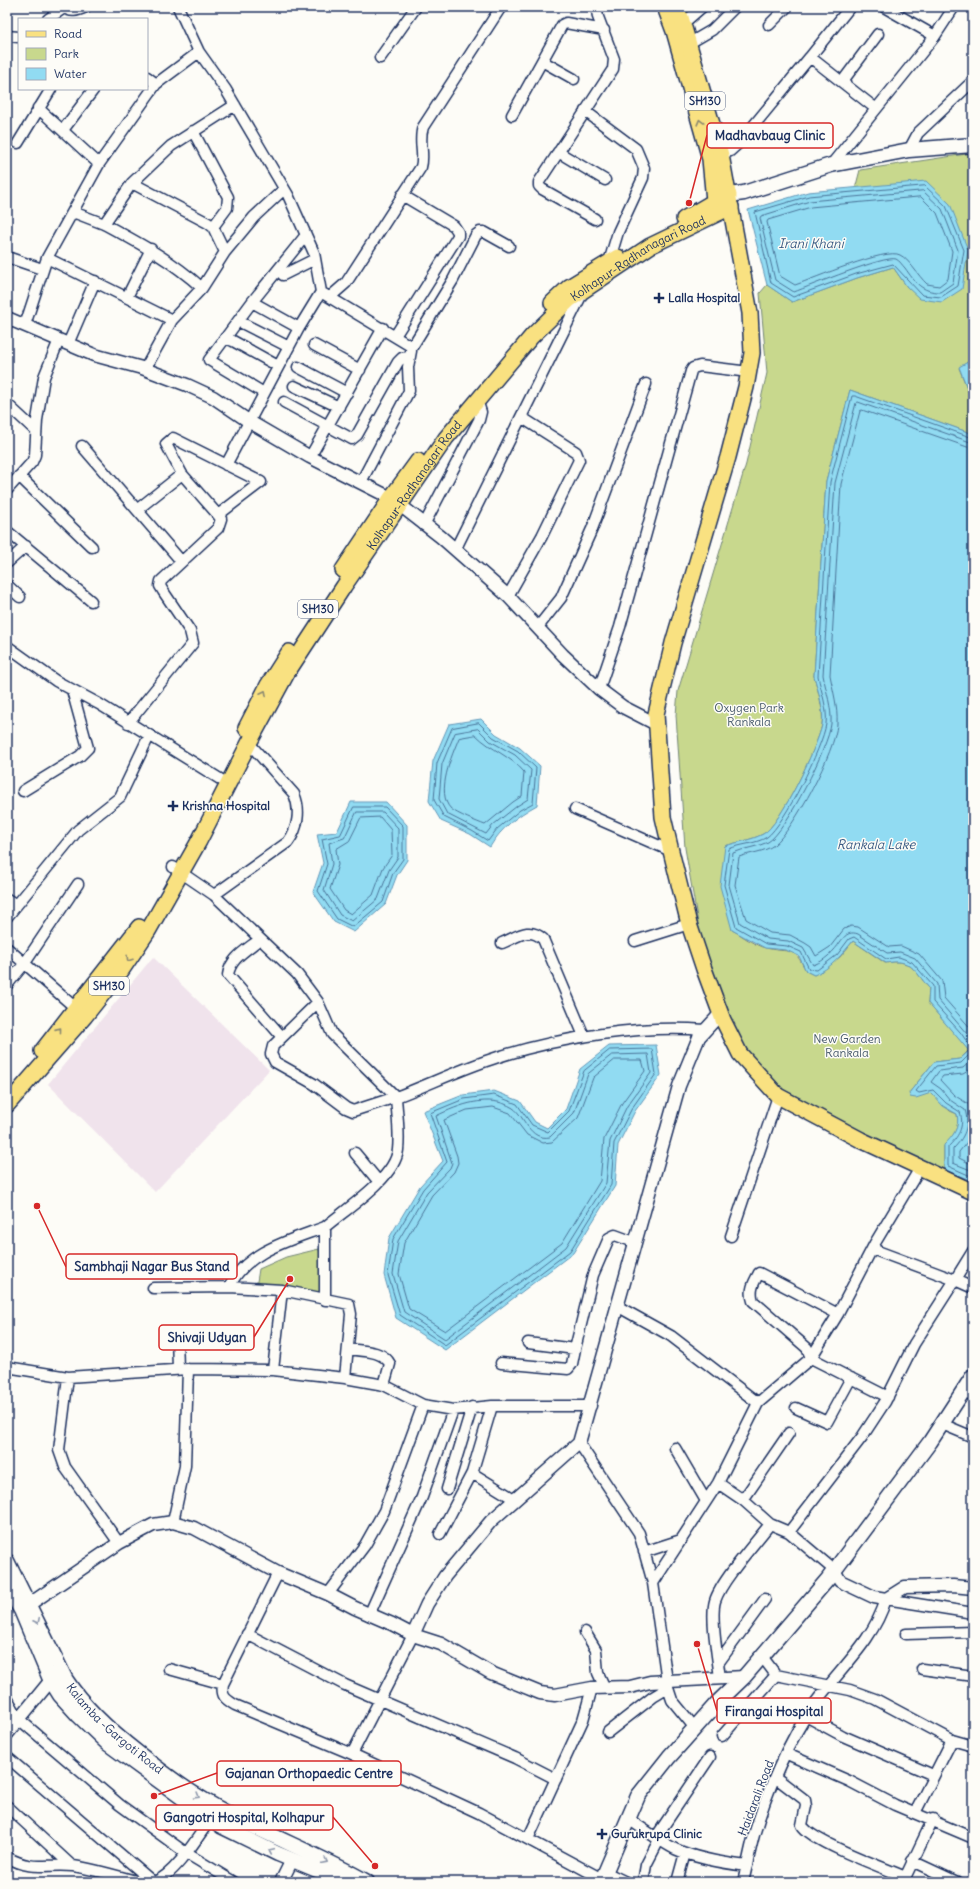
<svg xmlns="http://www.w3.org/2000/svg" width="980" height="1889" font-family="Delius,sans-serif">
	<rect width="100%" height="100%" fill="#fdfcf7"/>
	<filter id="ink" filterUnits="userSpaceOnUse"><feTurbulence type="fractalNoise" baseFrequency=".025" numOctaves="2"/><feDisplacementMap in="SourceGraphic" scale="8" xChannelSelector="R" yChannelSelector="G"/><feConvolveMatrix kernelMatrix="1 2 1 2 8 2 1 2 1" color-interpolation-filters="sRGB"/></filter>
	<g filter="url(#ink)">
		<path fill="#f0e3ec" d="M153 957 269 1070 155 1192 48 1084Z"/>
		<path fill="#c8d88d" stroke="#728476" d="M973 153V359L959 368 973 403V434L850 390 826 481 814 676C818 691 824 710 822 725 818 745 780 826 763 834 752 840 737 842 725 846L732 930C742 935 755 946 766 948 791 954 793 944 806 971L814 975 840 957 853 941 885 963C911 958 914 970 929 988L928 1003 969 1050 960 1059 934 1062 909 1093H931L950 1111 957 1114C960 1128 954 1136 944 1146V1170L940 1177 794 1105 740 1054 722 1006 699 929 685 848 676 715 678 691 746 464 767 373 760 293 767 285 792 302 857 278 893 267 907 287 950 204 926 182 855 189 860 170Z
			M319 1249 325 1300 256 1288 259 1269 286 1257Z"/>
		<path fill="#91dbf2" stroke="#6296b7" d="M926 181 950 204 968 250 962 289 942 302 920 299 907 287 893 267 857 278 792 302 767 285 748 210 808 192Z
			M973 359V403L959 367Z
			M850 390 973 434V1181L944 1170V1145C953 1136 960 1128 957 1114L943 1106 931 1093 916 1098 910 1097 909 1093 934 1062 960 1059 969 1051 928 1003 929 988C914 970 911 958 886 963L853 941C842 954 831 969 814 975L806 971 799 956 786 950 765 948 732 930 720 886 725 846C737 842 752 840 763 834 780 826 818 745 822 725 825 710 818 691 814 676L826 481Z
			M481 719 496 734 520 748 540 766 537 805C517 816 501 828 490 847L470 834 441 821 429 801 433 761 449 724Z
			M351 802H386L407 825V860L397 875 386 904 354 932 334 922 313 892 323 863 317 834 337 832Z
			M656 1045 661 1075 635 1111 618 1145 615 1186 573 1253 445 1350 396 1318 384 1275 389 1238 420 1186 443 1161 423 1111 463 1095 494 1091 520 1101 535 1122 547 1128 566 1109 580 1069 609 1046Z"/>
		<g fill="none" stroke-linecap="round" stroke-linejoin="round">
			<path stroke="#4a7499" stroke-width="1" d="M925 186 946 206 964 250 958 286 941 297 922 295 893 264 856 274 793 297 771 283 755 212 809 196Z
				M923 191 942 209 958 250 953 283 940 292C921 292 915 282 905 268 902 265 900 261 896 259 885 255 810 286 794 292L775 280 760 218 761 216 810 201Z
				M921 197 937 213 952 251 948 279 939 286 927 284C918 276 909 259 900 255 887 247 813 279 795 285L780 276 767 222 768 220 811 207Z
				M973 438 855 396H852L830 482 818 676C821 691 828 709 826 724 823 746 784 825 767 837 756 844 740 844 729 849L724 885 736 927 766 944 787 946 801 952 809 969 817 970 837 955 849 939 854 937 886 959 899 957 912 962 933 986V1002L961 1033 973 1051 961 1063 936 1066 916 1091 919 1093 933 1090 946 1103 960 1112C965 1127 958 1137 948 1147V1166L973 1177
				M973 443 858 402 856 403 835 483 823 675C826 691 832 708 831 724 829 745 786 832 768 842 758 847 744 848 733 853L729 885 740 923 768 939 788 941 803 948 813 965C820 963 829 956 834 950 841 943 845 929 858 934L887 953 900 952 915 958 937 984 938 1000 973 1041
				M973 449 862 410 860 411 841 484 830 675C833 691 838 707 837 724 836 750 794 829 774 845 765 852 749 853 739 857L735 885 746 919 770 933 790 935 805 943 811 947 816 956 830 947 844 929 851 926 858 927 889 947 901 946 919 954 942 981 944 998 973 1031
				M479 723 493 737 518 751 536 768 533 803 520 810 497 829 488 841 472 831 444 817 434 800 437 763 452 728Z
				M478 729 490 741 515 755 531 770 528 799 517 806 493 825 486 834 447 814 439 799 442 764 455 733Z
				M476 735C491 750 512 757 524 772L522 796 513 802 485 825C477 822 457 814 451 809 435 793 452 755 459 738Z
				M354 807H385L403 826V859L393 873 383 902 353 927 337 919 318 891 327 864 322 839 340 835Z
				M357 812H383L398 828V857L389 870 378 899 352 921 340 915 324 890 332 864 329 843 344 838Z
				M361 818 380 817 391 830 392 855 383 868 373 895 351 914 344 910 330 889 338 865 336 849 349 841Z
				M610 1050 652 1049 656 1074 632 1108 614 1143 611 1185 570 1251 445 1345 400 1315 388 1275 393 1239 423 1189 447 1162 430 1113 464 1099 494 1095 517 1104 532 1125 548 1132 569 1111 584 1071Z
				M612 1055 648 1054 651 1073 627 1106 610 1141 606 1183 566 1247 445 1339 404 1312 393 1274 398 1241 427 1192 450 1168 452 1163 436 1116C459 1105 489 1093 513 1108 525 1116 529 1141 550 1137L574 1113 588 1074Z
				M973 1059 963 1068 939 1071 931 1082 941 1089 950 1100 965 1110C970 1126 964 1138 953 1149V1163L973 1171
				M615 1060H642L645 1071 622 1103 604 1139 600 1181 562 1243 445 1331 409 1309 399 1274 404 1243 432 1195 454 1172 458 1163 457 1156 444 1120 467 1110 493 1107 510 1113 527 1135 543 1143 552 1142 578 1118 593 1078Z
				M973 1068 963 1074 943 1076 940 1080 954 1095 968 1104 973 1118
				M973 1126 967 1142 959 1152V1158L973 1165"/>
			<defs>
				<path id="minor" d="M63 7C71 13 77 11 86 7
					M178 7 199 52 226 90 288 195 314 253 321 292 299 328 226 465
					M850 7 810 57 875 108
					M884 7 935 36
					M48 19 64 8
					M769 25 787 7
					M679 27 702 7
					M7 36 19 37
					M688 44 712 30 735 7
					M380 58 416 7
					M542 61 574 79
					M147 77 156 84
					M842 82 878 34
					M38 108 99 164
					M585 111 636 149 644 168 643 178 618 232 609 262
					M512 115 562 25 566 23 604 30
					M63 130 94 89
					M193 131 228 197 227 208 213 227
					M18 143 51 89
					M909 150 918 133 973 81
					M558 152 605 180
					M716 157 730 151 741 141 810 57
					M831 165 935 36 954 7
					M132 183 208 223 213 227 225 252
					M73 212 104 224 132 183 171 146 235 105
					M595 219 542 189 539 186V182L613 69 614 59 598 17 597 11 598 7
					M104 224C141 244 171 260 202 288
					M7 257 42 269
					M47 258 172 320
					M283 275 315 259
					M324 294 412 347 453 280 476 235 480 232H484L509 246
					M127 297 151 249
					M330 297 346 283 421 167C425 154 418 141 423 127L501 7
					M252 302 299 328
					M238 321 289 347
					M25 325 47 258 99 164 156 84 199 52
					M395 336 458 236V232L454 226 402 195
					M225 338 233 341 278 366
					M68 344 95 281
					M314 345 360 370
					M298 367 347 393
					M145 369 172 320 202 288 225 252 254 217 284 189
					M294 386 339 407
					M264 393 209 360 252 302 306 235
					M284 402 352 439 357 435 398 362 402 358 410 357
					M7 404 36 431
					M173 438 261 482 218 515 182 474 166 444Z
					M82 446 181 561
					M310 457 383 328
					M19 476 92 547
					M361 482 409 391 408 367 411 351
					M7 490 32 462 35 455 37 420 44 377 59 340
					M138 509 182 474
					M424 525 479 420 481 412 477 400
					M7 531 91 601
					M455 550 583 292
					M7 563 26 546
					M7 585 20 597
					M508 596 542 536 579 460 576 452 521 417
					M538 627 561 598 592 529 646 384
					M7 646 56 681 99 704 228 784
					M599 689 620 627 691 371 693 368 700 366 749 372
					M128 723 193 643 190 631 163 591 160 586 161 581 218 528 221 519 218 515
					M23 791 80 756 88 748 72 690
					M575 809 671 851
					M173 867 214 895 297 974 318 1002 332 1034 396 1097 353 1111 346 1108 314 1084 275 1062 271 1054 273 1046 318 1002
					M214 895 288 842C298 829 301 810 294 794L249 743
					M7 899 16 905
					M7 917 78 830 120 797 149 736
					M260 939C248 949 230 958 228 975L282 1037
					M635 941 689 924
					M502 943C517 937 529 926 543 939L584 1036
					M7 948 79 1011
					M7 985 25 963 78 884
					M355 1153 379 1182
					M325 1227C346 1209 395 1178 398 1150 400 1133 397 1114 396 1097 430 1084 463 1068 498 1057 561 1037 640 1025 705 1030
					M731 1236 778 1096
					M872 1249 955 1280 973 1251
					M229 1287C246 1251 291 1240 325 1227V1300
					M153 1288 229 1287 282 1290 349 1304 351 1314 345 1378
					M617 1306 671 1336 758 1403
					M838 1314 759 1273C754 1282 749 1290 753 1301L807 1348 811 1358 888 1397
					M177 1336 178 1369
					M528 1343 575 1349 593 1275 609 1238 615 1235 634 1242
					M348 1349C362 1351 383 1350 390 1364L384 1385
					M501 1363 568 1369 572 1364 575 1349
					M7 1367 68 1377 188 1369 273 1370 345 1378 384 1385 423 1405 453 1410 492 1406H591
					M273 1370 282 1290
					M68 1377 59 1450 65 1467 119 1543
					M963 1390 973 1396
					M492 1406 472 1473 514 1499
					M796 1408 827 1422 851 1378
					M942 1424 973 1437
					M579 1443 639 1533 653 1583 668 1688 672 1700 695 1728
					M675 1448 706 1501
					M718 1483 743 1500 770 1524 789 1532 834 1570
					M447 1489 472 1407
					M743 1500 789 1433
					M173 1522 185 1466 188 1369
					M789 1532 862 1437 885 1402 914 1344 955 1280 973 1288
					M440 1534 472 1473
					M644 1552 681 1540
					M278 1573 223 1684C221 1696 225 1699 235 1705L352 1754
					M653 1583 718 1483 758 1403 811 1358 838 1314 875 1243 920 1168
					M328 1594 365 1545 384 1511 423 1405
					M369 1615 422 1497 453 1410
					M585 1632 596 1650 598 1673 605 1688
					M247 1634 345 1685 515 1758 556 1779
					M906 1634 973 1632
					M413 1635 352 1754 479 1813 602 1879
					M761 1655 776 1675 850 1690 875 1699 952 1740 973 1746
					M719 1662 765 1599
					M169 1669 223 1684
					M922 1669 973 1676
					M720 1678C718 1660 710 1617 715 1601 721 1581 756 1542 770 1524
					M7 1698 16 1714
					M7 1709 120 1805 186 1853 234 1882
					M806 1716 843 1736 933 1775
					M608 1732 653 1697 668 1688
					M722 1736 776 1675
					M787 1754 849 1781 895 1805 973 1838
					M7 1757 153 1882
					M775 1777 805 1800 806 1806 802 1825C810 1841 886 1869 906 1877
					M7 1806 72 1866
					M915 1813 952 1740
					M628 1819C644 1829 659 1841 675 1849 697 1859 723 1863 747 1866
					M656 1837 710 1757
					M528 1839 583 1720 592 1688
					M7 1857C33 1872 46 1863 73 1866 94 1869 117 1876 139 1882
					M912 1861 957 1882
					M605 1872 626 1882
					M154 1882C176 1875 200 1833 214 1814
					M643 1882 646 1865 659 1840
					M677 1882 685 1853
					M743 1882C747 1866 750 1850 754 1835 766 1794 784 1752 806 1716 832 1675 872 1646 886 1599L973 1613
					M903 1882 933 1819"/>
				<path id="tertiary" d="M7 318 94 355 142 368 187 385 213 397 250 422 310 457 391 498 441 537 508 596 563 655 599 689 623 707 656 724
					M834 1570 840 1581 874 1597 886 1599 905 1587 953 1586 973 1588
					M21 1610 119 1543 153 1525 173 1522 194 1528 278 1573 328 1594 355 1608 392 1624 413 1635 441 1644 491 1673 540 1693 555 1695 592 1688 630 1687 650 1682 744 1677
					M413 1635 427 1604 445 1576 491 1521 579 1443 679 1086 699 1037 721 1013
					M7 1734 56 1674
					M281 1882 292 1860"/>
				<g id="secondary">
					<path d="M729 195 744 193 831 165 909 150 973 145"/>
					<path id="s1" d="M7 1561 66 1680C85 1709 111 1732 138 1753 156 1767 175 1782 194 1794 249 1829 311 1850 367 1882"/>
					<path d="M7 1587 21 1610 50 1679 60 1695 79 1716 107 1743 221 1826 278 1854 346 1882"/>
					<path d="M601 1882 638 1796 669 1757 719 1701 744 1677 828 1579 930 1442 973 1376"/>
				</g>
				<g id="primary">
					<path d="M665 7 674 31 710 159 715 211"/>
					<path d="M678 7 721 155 750 313 752 353 746 387 728 457 673 643 656 714 663 817 671 851 689 924 704 969 723 1020 740 1054 778 1096 861 1140 973 1192"/>
					<path d="M684 219 713 202 729 195"/>
					<path d="M552 303 569 287 618 257"/>
					<path d="M343 570 391 498 418 461"/>
					<path d="M246 728 268 685 289 652"/>
					<path d="M42 1051 139 927"/>
					<path id="s2" d="M7 1105 85 1016 121 971 148 931 199 841 249 743 287 673 344 586 446 438 532 336 569 300 650 246 731 207"/>
				</g>
			</defs>
			<use href="#minor" stroke="#1b2f5e" stroke-width="13"/>
			<use href="#tertiary" stroke="#1b2f5e" stroke-width="15"/>
			<use href="#secondary" stroke="#1b2f5e" stroke-width="17"/>
			<use href="#primary" stroke="#1b2f5e" stroke-width="18"/>
			<use href="#minor" stroke="#fdfcf7" stroke-width="10"/>
			<use href="#tertiary" stroke="#fdfcf7" stroke-width="12"/>
			<use href="#secondary" stroke="#fdfcf7" stroke-width="14"/>
			<use href="#primary" stroke="#f9e181" stroke-width="15"/>
		</g>
		<defs><path id="oneway-chevron" d="M-2-3.5L2.5 0L-2 3.5" fill="none" stroke-width="1.6" stroke-linecap="round" stroke-linejoin="round"/></defs>
		<g stroke="#8a8870">
			<use href="#oneway-chevron" transform="translate(700 122) rotate(-105)"/>
			<use href="#oneway-chevron" transform="translate(264 693) rotate(-63)"/>
			<use href="#oneway-chevron" transform="translate(129 959) rotate(123)"/>
			<use href="#oneway-chevron" transform="translate(59 1030) rotate(-51)"/>
		</g>
		<g stroke="#8c96aa">
			<use href="#oneway-chevron" transform="translate(37 1621) rotate(64)"/>
			<use href="#oneway-chevron" transform="translate(197 1796) rotate(31)"/>
			<use href="#oneway-chevron" transform="translate(271 1851) rotate(-155)"/>
			<use href="#oneway-chevron" transform="translate(325 1861) rotate(26)"/>
		</g>
	</g>
	<g fill="#1b2f5e" stroke="#fdfcf7" stroke-width="1.5">
		<path d="M657 292h4v4h4v4h-4v4h-4v-4h-4v-4h4z"/>
		<path d="M171 800h4v4h4v4h-4v4h-4v-4h-4v-4h4z"/>
		<path d="M600 1828h4v4h4v4h-4v4h-4v-4h-4v-4h4z"/>
	</g>
	<g text-anchor="middle" stroke-width="3" stroke-linejoin="round" paint-order="stroke">
		<g fill="#fdfcf7" stroke="#5f6c8c" stroke-width="1">
			<rect x="685" y="92" width="40" height="18" rx="3"/>
			<rect x="298" y="600" width="40" height="18" rx="3"/>
			<rect x="89" y="977" width="40" height="18" rx="3"/>
		</g>
		<g font-size="11" font-weight="bold" fill="#1b2f5e">
			<text x="705" y="105">SH130</text>
			<text x="318" y="613">SH130</text>
			<text x="109" y="990">SH130</text>
		</g>
		<g font-size="12" fill="#1b2f5e" stroke="#fdfcf7">
			<text dy="4" stroke="none"><textPath href="#s2" startOffset="1067">Kolhapur-Radhanagari Road</textPath></text>
			<text dy="4" stroke="none"><textPath href="#s2" startOffset="744">Kolhapur-Radhanagari Road</textPath></text>
			<text dy="4" stroke="none"><textPath href="#s1" startOffset="202">Kalamba -Gargoti Road</textPath></text>
			<text transform="translate(756 1798) rotate(-69)" y="4">Haidarali Road</text>
		</g>
		<g font-size="12" font-weight="bold" fill="#1b2f5e" stroke="#fdfcf7" text-anchor="start">
			<text x="668" y="302">Lalla Hospital</text>
			<text x="182" y="810">Krishna Hospital</text>
			<text x="611" y="1838">Gurukrupa Clinic</text>
		</g>
		<g font-size="12" fill="#46596a" stroke="#fdfcf7">
			<text x="749" y="712">Oxygen Park<tspan x="749" dy="14">Rankala</tspan></text>
			<text x="847" y="1043">New Garden<tspan x="847" dy="14">Rankala</tspan></text>
		</g>
		<g font-size="13" font-style="italic" fill="#385a83" stroke="#fdfcf7">
			<text x="811" y="248">Irani Khani</text>
			<text x="876" y="849">Rankala Lake</text>
		</g>
	</g>
	<path fill="none" stroke="#d62828" stroke-width="1.5" d="M689 203L707 135M37 1206L66 1267M290 1279L254 1337M697 1644L717 1711M154 1796L217 1773M375 1866L333 1817"/>
	<g fill="#d62828" stroke="#fdfcf7" stroke-width="1.5">
		<circle cx="689" cy="203" r="4"/>
		<circle cx="37" cy="1206" r="4"/>
		<circle cx="290" cy="1279" r="4"/>
		<circle cx="697" cy="1644" r="4"/>
		<circle cx="154" cy="1796" r="4"/>
		<circle cx="375" cy="1866" r="4"/>
	</g>
	<g fill="#fdfcf7" stroke="#d62828" stroke-width="1.5">
		<rect x="707" y="123" width="126" height="25" rx="4"/>
		<rect x="66" y="1254" width="171" height="25" rx="4"/>
		<rect x="159" y="1325" width="95" height="25" rx="4"/>
		<rect x="717" y="1698" width="114" height="25" rx="4"/>
		<rect x="217" y="1761" width="184" height="25" rx="4"/>
		<rect x="156" y="1805" width="177" height="25" rx="4"/>
	</g>
	<g font-size="13" text-anchor="middle" font-weight="bold" fill="#1b2f5e">
		<text x="770" y="140">Madhavbaug Clinic</text>
		<text x="152" y="1271">Sambhaji Nagar Bus Stand</text>
		<text x="207" y="1342">Shivaji Udyan</text>
		<text x="774" y="1716">Firangai Hospital</text>
		<text x="309" y="1778">Gajanan Orthopaedic Centre</text>
		<text x="244" y="1822">Gangotri Hospital, Kolhapur</text>
	</g>
	<rect width="980" height="1889" fill="none" stroke="#fdfcf7" stroke-width="24"/>
	<rect x="12" y="12" width="956" height="1865" fill="none" stroke="#1b2f5e" stroke-width="1.5" filter="url(#ink)"/>
	<rect x="18" y="18" width="130" height="72" fill="#fdfcf7" stroke="#a3aaba"/>
	<rect x="26" y="31" width="20" height="6" fill="#f9e181" stroke="#a3aaba"/>
	<text x="54" y="38" font-size="12" fill="#1b2f5e">Road</text>
	<rect x="26" y="48" width="20" height="12" fill="#c8d88d" stroke="#a3aaba"/>
	<text x="54" y="58" font-size="12" fill="#1b2f5e">Park</text>
	<rect x="26" y="68" width="20" height="12" fill="#91dbf2" stroke="#a3aaba"/>
	<text x="54" y="78" font-size="12" fill="#1b2f5e">Water</text>
</svg>
